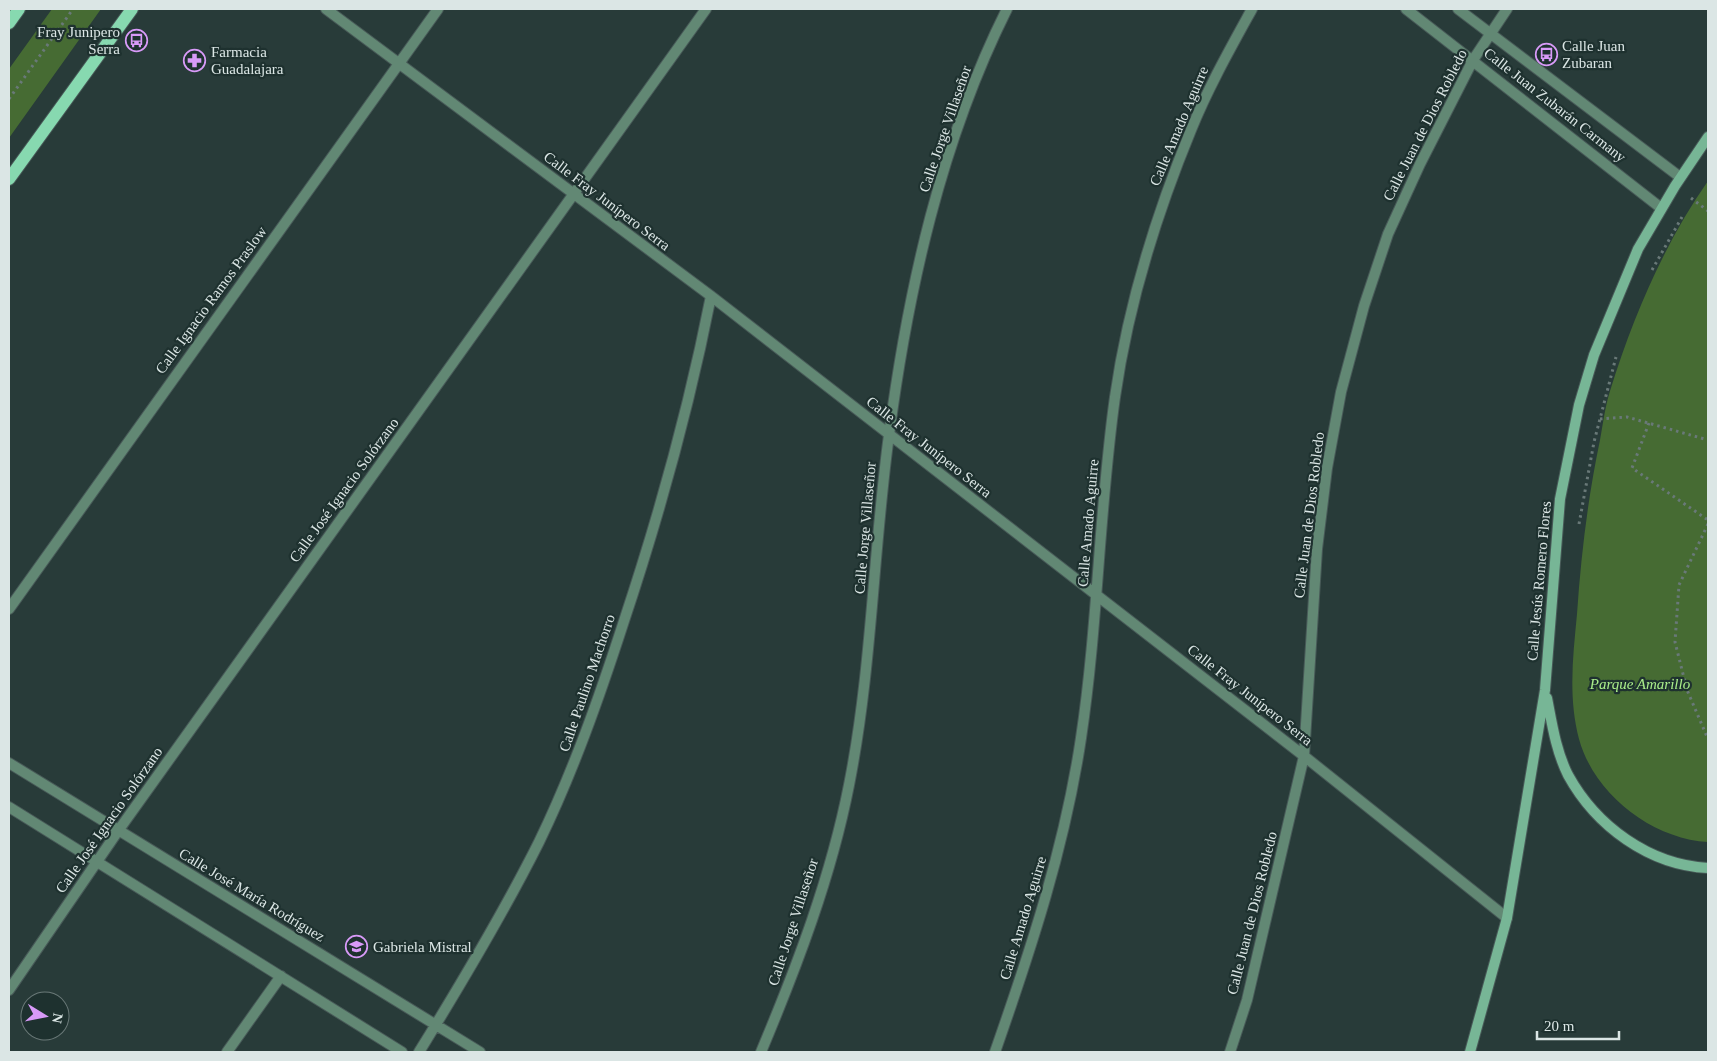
<svg xmlns="http://www.w3.org/2000/svg" width="1717" height="1061" font-family="'Times New Roman',serif">
	<rect width="100%" height="100%" fill="#283b39"/>
	<path fill="#466b33" d="M52 9H101L9 138V69Z
		M1708 181V842C1652 839 1594 794 1579 739 1568 697 1573 656 1577 614 1581 555 1588 497 1600 440 1603 424 1605 407 1610 391 1633 317 1664 244 1708 181Z"/>
	<g fill="none" stroke-linecap="round" stroke-linejoin="round">
		<defs>
			<path id="street" d="M326 9 711 296 1304 756 1507 918
				M1406 9 1661 208
				M1458 9 1680 177
				M9 609 438 9
				M9 763 480 1052
				M9 807 402 1052
				M9 990 118 831 706 9
				M227 1052 281 976
				M419 1052C461 984 503 914 539 842 573 772 599 698 623 624 659 516 689 408 711 296
				M761 1052C797 966 831 877 849 785 872 669 873 552 889 435 908 290 941 141 1007 9
				M995 1052C1031 949 1065 846 1081 738 1098 625 1099 510 1115 397 1128 306 1156 215 1191 130 1208 88 1230 49 1252 9
				M1230 1052 1247 1000 1304 756 1317 549 1327 468 1341 392 1364 306 1388 234 1420 164 1473 60 1507 9"/>
			<path id="secondary" d="M1547 698C1552 724 1556 751 1568 775 1596 826 1649 865 1708 868
				M1470 1052 1507 918 1545 690 1560 499 1579 405 1594 355 1638 249 1675 186 1708 137"/>
			<path id="primary" d="M9 23 19 9
				M9 179 132 9"/>
		</defs>
		<use href="#street" stroke="#485a58" stroke-width="12"/>
		<use href="#secondary" stroke="#485a58" stroke-width="12"/>
		<use href="#primary" stroke="#485a58" stroke-width="14"/>
		<path stroke="#697978" stroke-width="3" stroke-dasharray="2.5 4" stroke-linecap="butt" d="M9 99 73 9
			M1691 198 1708 211
			M1652 270 1682 217
			M1600 419 1627 417 1708 440
			M1649 423 1632 468 1708 520
			M1579 524 1594 442 1616 357
			M1708 524 1679 585 1675 642 1687 690 1708 739"/>
		<use href="#street" stroke="#628874" stroke-width="10"/>
		<use href="#secondary" stroke="#77b696" stroke-width="10"/>
		<use href="#primary" stroke="#87d9b0" stroke-width="12"/>
	</g>
	<defs>
		<symbol id="bus-ring" viewBox="-11 -11 22 22"><circle r="9.5" fill="#1e312f" stroke="#d89af8" stroke-width="1.5"/><path d="M-5-6H5V4H4V6H2V4H-2V6H-4V4H-5ZM-3.5-4V0h7V-4ZM-3.5 1.2v1.5H-2V1.2ZM2 1.2v1.5H3.5V1.2Z" fill="#d89af8"/></symbol>
		<symbol id="pharmacy-ring" viewBox="-11 -11 22 22"><circle r="9.5" fill="#1e312f" stroke="#d89af8" stroke-width="1.5"/><path d="M-2-6h4v4h4v4h-4v4h-4v-4h-4v-4h4Z" fill="#d89af8"/></symbol>
		<symbol id="school-ring" viewBox="-11 -11 22 22"><circle r="9.5" fill="#1e312f" stroke="#d89af8" stroke-width="1.5"/><path d="M0-5L7-2L0 1L-7-2ZM-4 1L0 2.5L4 1V4Q0 6-4 4Z" fill="#d89af8"/></symbol>
	</defs>
	<g fill-rule="evenodd">
		<use href="#bus-ring" x="124" y="28" width="25" height="25"/>
		<use href="#bus-ring" x="1534" y="42" width="25" height="25"/>
		<use href="#pharmacy-ring" x="182" y="48" width="25" height="25"/>
		<use href="#school-ring" x="344" y="934" width="25" height="25"/>
	</g>
	<g text-anchor="middle" stroke-width="4.5" stroke-linejoin="round" paint-order="stroke">
		<g font-size="15" fill="#dbe6e5" stroke="#1e312f" text-anchor="start">
			<text x="120" y="37" text-anchor="end">Fray Junipero<tspan x="120" dy="17">Serra</tspan></text>
			<text x="1562" y="51">Calle Juan<tspan x="1562" dy="17">Zubaran</tspan></text>
			<text x="211" y="57">Farmacia<tspan x="211" dy="17">Guadalajara</tspan></text>
			<text x="373" y="952">Gabriela Mistral</text>
		</g>
		<g font-size="15" fill="#dbe6e5" stroke="#1e312f">
			<text transform="translate(1555 105) rotate(38)" y="5">Calle Juan Zubarán Carmany</text>
			<text transform="translate(1425 125) rotate(-63)" y="5">Calle Juan de Dios Robledo</text>
			<text transform="translate(1179 126) rotate(-67)" y="5">Calle Amado Aguirre</text>
			<text transform="translate(945 129) rotate(-71)" y="5">Calle Jorge Villaseñor</text>
			<text transform="translate(607 201) rotate(37)" y="5">Calle Fray Junípero Serra</text>
			<text transform="translate(211 300) rotate(-54)" y="5">Calle Ignacio Ramos Praslow</text>
			<text transform="translate(929 447) rotate(38)" y="5">Calle Fray Junípero Serra</text>
			<text transform="translate(344 490) rotate(-54)" y="5">Calle José Ignacio Solórzano</text>
			<text transform="translate(1309 515) rotate(-83)" y="5">Calle Juan de Dios Robledo</text>
			<text transform="translate(1088 523) rotate(-85)" y="5">Calle Amado Aguirre</text>
			<text transform="translate(865 528) rotate(-85)" y="5">Calle Jorge Villaseñor</text>
			<text transform="translate(1539 581) rotate(-85)" y="5">Calle Jesús Romero Flores</text>
			<text transform="translate(587 683) rotate(-71)" y="5">Calle Paulino Machorro</text>
			<text transform="translate(1250 695) rotate(38)" y="5">Calle Fray Junípero Serra</text>
			<text transform="translate(109 820) rotate(-55)" y="5">Calle José Ignacio Solórzano</text>
			<text transform="translate(252 895) rotate(31)" y="5">Calle José María Rodríguez</text>
			<text transform="translate(1252 913) rotate(-76)" y="5">Calle Juan de Dios Robledo</text>
			<text transform="translate(1023 918) rotate(-73)" y="5">Calle Amado Aguirre</text>
			<text transform="translate(793 922) rotate(-72)" y="5">Calle Jorge Villaseñor</text>
		</g>
		<g font-size="15" font-style="italic" fill="#aaee8a" stroke="#1e312f">
			<text x="1640" y="689">Parque Amarillo</text>
		</g>
	</g>
	<rect width="1717" height="1061" fill="none" stroke="#dbe6e5" stroke-width="20"/>
	<g transform="translate(45 1016) rotate(100)"><circle r="24" fill="#1e312f" stroke="#6a7978"/>
	<path d="M0-4L9 19L0 12L-9 19Z" fill="#d89af8"/>
	<text y="-8" font-size="14" font-weight="bold" text-anchor="middle" fill="#dbe6e5">N</text>
	</g>
	<path d="M1537 1031v8h82v-8" fill="none" stroke="#dbe6e5" stroke-width="2.5"/>
	<text x="1544" y="1031" font-size="15" fill="#dbe6e5" stroke="#1e312f" stroke-width="4" paint-order="stroke">20 m</text>
</svg>
